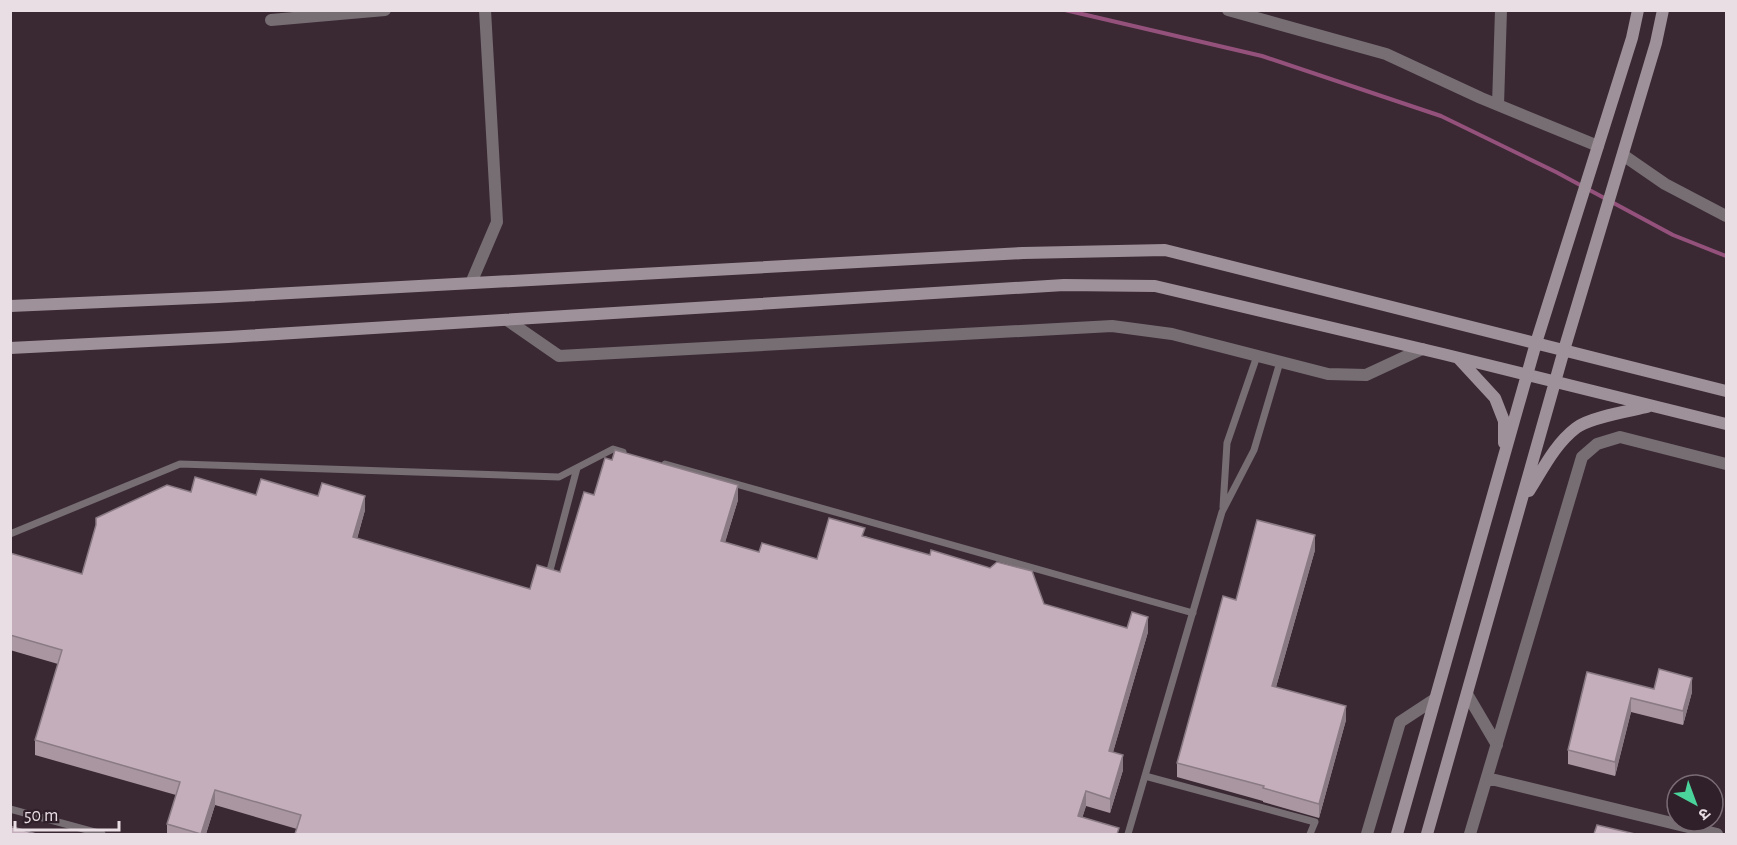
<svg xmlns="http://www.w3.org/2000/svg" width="1737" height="845" font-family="'Alegreya Sans','Noto Sans Devanagari',sans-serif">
	<rect width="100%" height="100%" fill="#3a2933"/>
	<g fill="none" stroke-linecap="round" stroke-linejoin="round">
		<path stroke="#94517c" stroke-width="4" d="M1065 10 1262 56 1441 116 1556 172 1673 235 1726 256"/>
		<path stroke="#776e73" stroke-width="7" d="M665 464 1193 613
			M1223 507 1227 443 1257 356
			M10 534 180 464 559 477 613 449 623 452
			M549 574 577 468
			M1145 776 1315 822 1310 834
			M10 809 102 834
			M1128 834 1222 512 1254 450 1280 362"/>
		<path stroke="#776e73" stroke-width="12" d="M1228 10 1386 54 1481 98 1598 146
			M271 20 385 10
			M1498 105 1501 10
			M1623 155 1665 184 1726 216
			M471 283 497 222 485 10
			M507 320 559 356 1112 326 1172 334 1328 374 1366 375 1422 349
			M1467 694 1497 745
			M1487 778 1717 834
			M1367 834 1400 722 1435 699
			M1470 834 1582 457 1597 444 1620 437 1726 464"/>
		<path stroke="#9f9199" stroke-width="12" d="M10 306 218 297 1023 253 1165 250 1726 391
			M10 348 228 337 1064 285 1155 286 1443 354 1726 424
			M1459 359 1495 398 1504 421V443
			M1529 491C1543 469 1555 444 1576 428 1590 417 1630 411 1647 407
			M1397 834 1536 343 1632 38 1638 10
			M1427 834 1564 350 1656 43 1663 10"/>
	</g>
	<path fill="#a996a1" d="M191 492 256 495 365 510 357 539 530 589 560 572 594 495 738 500 725 542 759 552 817 559 865 536 1044 604 1127 628 1148 632 1113 752 1123 770 1110 813 1086 806 1082 818 1119 834 297 829 215 805 206 834H167V824L176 795 35 755V740L58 664 10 650V553L82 574Z
		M1315 550 1276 687 1346 720 1319 818 1263 802V801L1177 777V763L1236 600Z
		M1587 672 1654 689 1692 692 1683 725 1631 712 1615 776 1568 764V750Z"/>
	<path fill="#897a83" d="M738 485V500L721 556V541Z
		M365 496V510L353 552V537Z
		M1315 535V550L1272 701V686Z
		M1148 617V632L1109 766V751Z
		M1692 678V692L1683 725V711Z
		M1631 698V712L1615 776V762Z
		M1346 706V720L1319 818V804Z
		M1123 755V770L1110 813V799Z
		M215 790V805L206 834H201Z
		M1086 791V806L1078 831V816Z"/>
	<path fill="#c4aebb" stroke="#897a83" stroke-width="1.5" d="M615 450 738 485 721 541 759 552 762 543 817 559 829 518 865 528 862 536 930 555 931 550 990 568 997 562 1032 571 1044 604 1127 628 1132 612 1148 617 1109 751 1123 755 1110 799 1086 791 1078 816 1119 828 1117 834H295L301 815 215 790 201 834 167 824 180 782 35 740 62 650 10 635V553L82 574 96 525V518L167 485 191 492 195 477 256 495 261 479 318 496 322 483 365 496 353 537 530 589 537 565 560 572 584 492 594 495 605 458 612 460Z
		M1257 520 1315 535 1272 686 1346 706 1319 804 1263 788 1264 786 1177 763 1223 596 1236 600Z
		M1659 669 1692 678 1683 711 1631 698 1615 762 1568 750 1587 672 1654 689Z
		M1597 825 1635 834H1594Z
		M10 826 36 834H10Z"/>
	<rect width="1737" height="845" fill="none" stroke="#e9dee4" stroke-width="24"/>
	<g transform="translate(1695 803) rotate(139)"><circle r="28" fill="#302029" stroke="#7a6c74" stroke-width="1.5"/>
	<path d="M0-4.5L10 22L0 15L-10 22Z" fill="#4ad49c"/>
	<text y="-9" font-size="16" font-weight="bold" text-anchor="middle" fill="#e9dee4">उ</text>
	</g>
	<path d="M15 821v9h104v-9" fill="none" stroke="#e9dee4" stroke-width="3"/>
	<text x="24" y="821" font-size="18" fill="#e9dee4" stroke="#302029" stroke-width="4.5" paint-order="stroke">50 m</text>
</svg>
